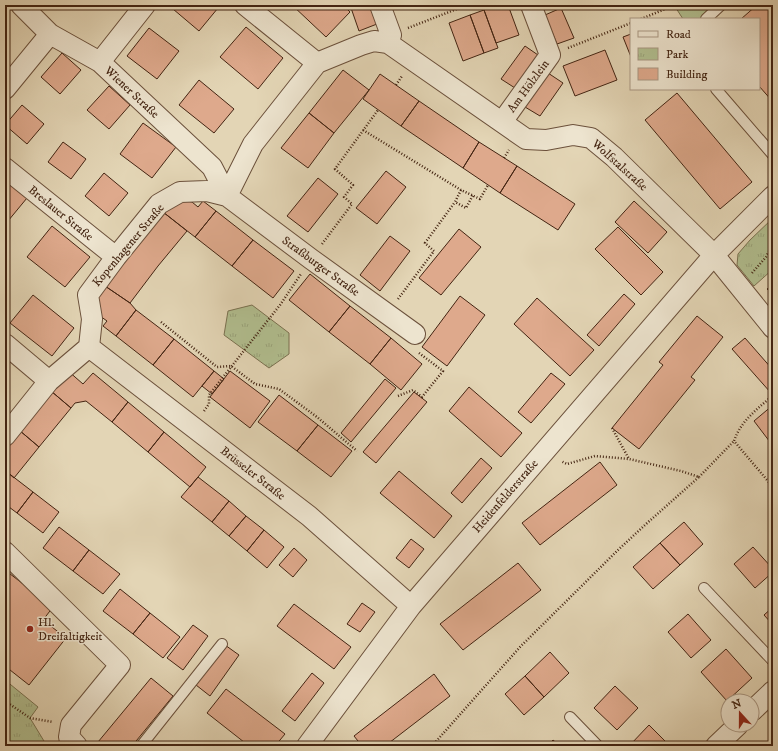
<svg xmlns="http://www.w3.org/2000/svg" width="778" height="751" font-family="'IM FELL DW Pica',serif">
	<defs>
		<pattern id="park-tufts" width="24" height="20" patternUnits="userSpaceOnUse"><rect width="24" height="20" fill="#b1be8f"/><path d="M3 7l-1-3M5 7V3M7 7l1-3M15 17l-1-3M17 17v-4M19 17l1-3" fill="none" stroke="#99a37a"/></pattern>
	</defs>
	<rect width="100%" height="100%" fill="#e3d5b5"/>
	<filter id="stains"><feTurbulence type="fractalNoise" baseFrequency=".005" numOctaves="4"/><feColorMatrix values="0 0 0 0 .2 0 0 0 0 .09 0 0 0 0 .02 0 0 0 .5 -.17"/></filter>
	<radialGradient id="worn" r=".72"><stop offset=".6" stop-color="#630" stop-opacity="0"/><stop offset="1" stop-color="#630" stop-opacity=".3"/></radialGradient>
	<path fill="#b1be8f" stroke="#7a7150" d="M674 5H721L706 19H683Z"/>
	<path fill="url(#park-tufts)" stroke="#7a7150" d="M773 218V269L754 286 737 265 738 254 750 240Z
		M252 305 289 333V354L269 368 224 335 228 311Z
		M5 680 38 707 30 718 47 746H5Z"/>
	<path fill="#dea98c" stroke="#432412" d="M176 5H214L218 8 199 31 173 9Z
		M292 5H343L350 12 326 37Z
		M350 5H369L377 24 359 31Z
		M498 5H508L519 35 496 43 484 10Z
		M757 5H773V102L759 86V19H741Z
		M561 8 574 38 557 44 545 15Z
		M484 10 498 48 484 53 470 15Z
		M470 15 484 53 463 61 449 23Z
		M246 27 283 58 258 89 220 57Z
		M149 28 179 51 157 79 127 56Z
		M631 34V57L623 37Z
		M525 46 538 55 515 88 501 79Z
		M605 50 617 80 575 96 563 66Z
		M62 53 81 70 60 94 41 77Z
		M343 70 369 90 334 133 309 113Z
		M548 73 563 83 540 116 525 107Z
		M380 74 419 101 401 126 363 99Z
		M199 80 234 109 214 133 179 105Z
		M109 86 130 105 109 129 87 110Z
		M677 93 752 182 720 209 645 120Z
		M419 101 479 142 463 168 401 126Z
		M22 105 44 124 27 144 5 125Z
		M309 113 334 133 308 168 281 148Z
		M143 123 176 147 152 178 120 154Z
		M63 142 86 159 71 179 48 162Z
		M479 142 517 166 500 193 463 168Z
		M517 166 575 204 558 230 500 193Z
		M386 171 406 187 377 224 356 208Z
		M104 173 128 193 109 216 85 196Z
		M318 178 338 194 308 232 287 216Z
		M8 183 27 198 8 221 5 219V186Z
		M181 200 192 202 198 207 203 201 216 211 195 237 163 212Z
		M634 201 667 232 648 253 615 222Z
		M216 211 253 240 232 266 195 237Z
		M163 212 187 231 158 266 130 303 105 286Z
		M52 226 90 257 65 287 27 257Z
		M618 227 663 272 641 295 595 249Z
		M459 229 481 247 441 295 419 278Z
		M390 236 410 251 380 291 360 275Z
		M253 240 294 271 273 298 232 266Z
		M310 274 350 306 329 332 289 300Z
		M773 284V295L767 289Z
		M105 286 130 303 136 310 116 336 103 326 107 321 100 316 98 295Z
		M624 294 635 304 599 346 587 335Z
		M33 295 74 328 52 356 10 323Z
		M460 296 485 315 447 366 422 347Z
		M537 298 594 350 570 376 514 324Z
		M350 306 391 338 370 364 329 332Z
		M136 310 174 339 153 365 116 336Z
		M697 316 723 337 691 377 695 380 639 449 612 428 663 365 659 362Z
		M391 338 422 364 401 390 370 364Z
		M745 338 773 370V391L771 393 732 349Z
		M174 339 214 371 193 397 153 365Z
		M67 370 83 384 93 373 128 402 112 422 86 401 75 403 71 408 51 391Z
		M214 371 224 379 212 394 202 386Z
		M230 371 270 401 250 428 210 397Z
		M551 373 565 384 531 423 518 412Z
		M385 379 396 388 351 442 341 433Z
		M469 387 522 433 501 457 449 411Z
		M51 391 71 408 39 447 19 430Z
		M414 392 427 402 376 463 363 452Z
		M279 395 318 425 297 451 258 422Z
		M128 402 164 432 148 452 112 422Z
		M773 405V446L754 421Z
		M318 425 352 451 331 477 297 451Z
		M19 430 39 447 14 478 7 472 5 475V447Z
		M164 432 206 467 190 487 148 452Z
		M481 458 492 468 462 503 451 493Z
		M600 462 617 485 540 545 522 523Z
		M399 471 452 516 434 538 380 493Z
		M7 472 33 492 17 513 5 504V475Z
		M198 477 229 501 212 522 181 497Z
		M33 492 59 512 43 533 17 513Z
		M229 501 246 516 229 536 212 522Z
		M246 516 264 530 247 551 229 536Z
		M684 522 703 544 680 565 660 543Z
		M59 527 89 550 73 571 43 548Z
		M264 530 284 547 267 568 247 551Z
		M411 539 424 549 409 568 396 558Z
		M660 543 680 565 653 589 633 567Z
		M753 547 773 569V572L755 588 734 564Z
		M294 548 307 560 293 577 279 565Z
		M89 550 120 574 103 594 73 571Z
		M518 563 541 590 463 650 440 624Z
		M5 570 53 607 43 620 66 638 29 685 5 666V656L7 654 5 652Z
		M120 589 150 613 133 634 103 611Z
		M362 603 375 612 360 632 347 624Z
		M294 604 351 647 334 669 277 626Z
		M773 607V625L764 615Z
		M150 613 180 637 163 658 133 634Z
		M688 614 711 640 691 658 668 632Z
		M193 625 208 636 183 670 167 658Z
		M225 645 239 655 210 696 196 685Z
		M726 649 752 678 727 701 701 672Z
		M550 652 569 673 544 697 525 676Z
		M312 673 324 683 295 721 282 711Z
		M434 674 450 696 385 746H362L354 736Z
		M525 676 544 697 524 715 505 694Z
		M151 678 173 696 132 746H102L98 742Z
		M615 686 638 708 617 730 594 708Z
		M226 689 285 734 275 746H249L207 713Z
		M649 725 670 746H631L630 745Z
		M553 740 560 746H547Z"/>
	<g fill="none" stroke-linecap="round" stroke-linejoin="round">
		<defs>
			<path id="service" d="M706 19 721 5
				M716 89 773 155
				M704 588 773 661
				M570 717 598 746
				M141 746 222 644"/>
			<path id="minor" d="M21 5 50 34 100 62 212 167 227 196
				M245 5 317 63
				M380 5 391 35 388 43
				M100 62 145 5
				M5 89 50 34
				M502 122 550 55 531 5
				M5 168 116 257
				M227 196 253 144 317 63 361 45 374 41 388 43 526 139 546 140 573 135 591 138 614 157 714 255 773 328
				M5 344 49 381
				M89 347 309 516 411 606
				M5 436 49 381 89 347 92 319 88 295 116 257 159 204 180 192 207 191 227 196 311 259 415 334
				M5 552 120 665 71 725 69 737 77 746
				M752 711 773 691
				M307 746 411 606 714 255 773 196
				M716 746 738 725"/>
		</defs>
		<use href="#service" stroke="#6b503b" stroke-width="12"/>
		<use href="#minor" stroke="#6b503b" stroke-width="22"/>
		<path stroke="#432412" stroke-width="2.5" stroke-dasharray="1 2" stroke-linecap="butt" d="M641 19 670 7
			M408 28 467 5
			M568 48 631 23
			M396 85 402 76
			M363 130 461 190 480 199 488 185
			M504 158 509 150
			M461 190 455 202 466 208 473 195
			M322 244 352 204 344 197 353 185 335 169 378 110
			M752 273 766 257 773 244
			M398 299 434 251 425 243 455 202
			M161 322 217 367 231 366 255 384 279 389 317 417 357 451
			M773 395C758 409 741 420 734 441L773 487
			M398 396 413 390 422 397 443 371 419 353
			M204 411 209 404V395L280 305 301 274
			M612 428 629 459
			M699 477 734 441
			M5 701 30 718 53 722
			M5 743 8 746
			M432 746 520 647 618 550 646 524 699 477 681 471 629 459 595 456 567 464 561 461"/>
		<use href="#service" stroke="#ede4cf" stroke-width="10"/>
		<use href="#minor" stroke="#ede4cf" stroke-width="20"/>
	</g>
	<circle fill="#8f2418" stroke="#ede4cf" stroke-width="1.5" cx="30" cy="629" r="4"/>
	<g text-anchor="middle" stroke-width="3" stroke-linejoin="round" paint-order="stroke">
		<g font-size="12" fill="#432412" stroke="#ede4cf">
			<text transform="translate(528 86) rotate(-54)" y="4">Am Hölzlein</text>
			<text transform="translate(132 92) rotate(43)" y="4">Wiener Straße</text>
			<text transform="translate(620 165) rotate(42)" y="4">Wolfstalstraße</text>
			<text transform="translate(61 213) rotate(39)" y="4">Breslauer Straße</text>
			<text transform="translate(128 245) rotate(-50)" y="4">Kopenhagener Straße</text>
			<text transform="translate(321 266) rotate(36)" y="4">Straßburger Straße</text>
			<text transform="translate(253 473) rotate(38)" y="4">Brüsseler Straße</text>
			<text transform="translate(505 496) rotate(-49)" y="4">Heidenfelderstraße</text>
		</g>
		<g font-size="12" fill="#432412" stroke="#ede4cf" text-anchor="start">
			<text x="38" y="626">Hl.<tspan x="38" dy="14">Dreifaltigkeit</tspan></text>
		</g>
	</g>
	<rect width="778" height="751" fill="none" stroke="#e3d5b5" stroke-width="20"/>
	<rect x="6" y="6" width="766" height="739" fill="none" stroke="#432412" stroke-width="2"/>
	<rect x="10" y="10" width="758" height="731" fill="none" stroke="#432412"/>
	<rect x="630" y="18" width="130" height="72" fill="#ede4cf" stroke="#a99783"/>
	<rect x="638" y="31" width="20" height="6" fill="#ede4cf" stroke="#a99783"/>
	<text x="666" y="38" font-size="12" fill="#432412">Road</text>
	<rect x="638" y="48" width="20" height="12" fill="url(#park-tufts)" stroke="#a99783"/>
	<text x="666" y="58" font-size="12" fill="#432412">Park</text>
	<rect x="638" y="68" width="20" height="12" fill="#dea98c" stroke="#a99783"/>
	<text x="666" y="78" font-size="12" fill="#432412">Building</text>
	<g transform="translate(740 713) rotate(339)"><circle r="19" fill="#ede4cf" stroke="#a99783"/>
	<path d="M0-3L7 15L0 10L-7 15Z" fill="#8f2418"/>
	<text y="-6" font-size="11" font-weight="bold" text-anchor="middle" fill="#432412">N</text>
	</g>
	<rect width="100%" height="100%" filter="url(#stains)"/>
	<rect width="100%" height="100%" fill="url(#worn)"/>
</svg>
